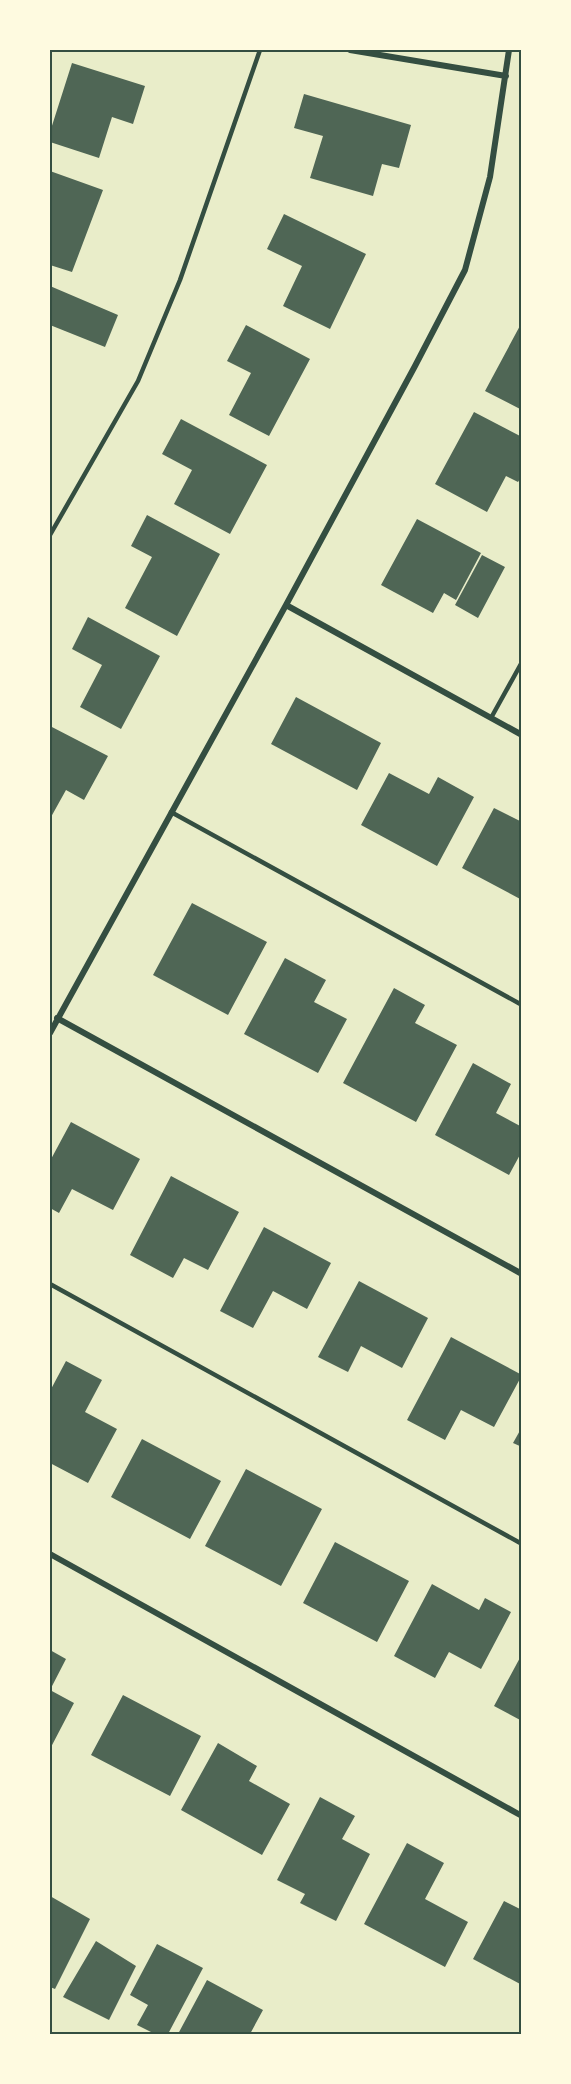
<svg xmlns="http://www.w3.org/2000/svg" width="571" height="2084" font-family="Lato,sans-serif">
	<rect width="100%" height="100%" fill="#e9edc9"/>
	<path fill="#4f6655" d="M72 63 145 86 133 124 112 117 99 158 50 142V132Z
		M304 94 411 125 399 168 382 164 373 196 310 178 323 136 294 128Z
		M50 171 103 190 72 272 50 265Z
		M284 214 366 254 330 329 283 306 302 266 267 249Z
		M50 286 118 315 105 347 50 325Z
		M522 322V410L485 391Z
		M246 325 310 359 269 436 229 415 251 373 227 361Z
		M474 412 522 437V476L518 482 506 476 487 512 435 484Z
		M181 419 267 465 230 534 174 504 192 470 162 454Z
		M147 515 220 554 177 636 125 608 152 557 131 546Z
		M417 519 481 553 456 600 444 593 433 613 381 585Z
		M482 555 505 567 478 618 455 605Z
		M88 617 160 656 121 729 80 707 102 665 72 649Z
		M296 697 381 743 357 790 271 744Z
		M50 726 108 756 84 800 66 790 51 817 50 816Z
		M389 773 429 794 438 777 474 797 437 866 361 825Z
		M494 808 522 822V900L462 868Z
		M192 903 267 942 228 1015 153 975Z
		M285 958 326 980 314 1002 347 1019 318 1073 244 1034Z
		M394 988 425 1005 415 1023 457 1045 416 1122 343 1083Z
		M473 1063 511 1084 496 1113 522 1127V1151L509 1175 435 1135Z
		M71 1122 140 1159 113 1210 72 1189 59 1213 50 1208V1161Z
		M171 1176 239 1212 208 1270 184 1258 173 1278 130 1255Z
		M264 1227 331 1263 307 1309 273 1291 253 1328 220 1311Z
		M359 1281 428 1318 402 1368 361 1346 348 1372 318 1357Z
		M451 1337 522 1375 494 1427 461 1410 445 1440 407 1420Z
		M66 1361 102 1380 85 1412 117 1429 88 1483 50 1463V1391Z
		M522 1427V1447L513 1443Z
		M142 1439 221 1481 190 1539 111 1497Z
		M246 1469 322 1509 281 1586 205 1546Z
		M335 1542 409 1581 377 1642 303 1603Z
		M432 1584 479 1610 485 1598 511 1612 481 1669 449 1652 435 1678 394 1656Z
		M50 1650 66 1659 50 1690Z
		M522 1654V1721L494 1706Z
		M50 1690 74 1703 50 1749Z
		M123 1695 201 1736 170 1796 91 1755Z
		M218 1743 257 1766 249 1781 290 1804 262 1855 181 1810Z
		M320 1797 355 1816 342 1839 370 1854 336 1921 300 1903 305 1894 277 1880Z
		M407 1843 444 1863 425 1899 468 1922 445 1967 364 1924Z
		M50 1896 90 1919 55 1989 50 1987Z
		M504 1901 522 1910V1985L473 1959Z
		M96 1941 136 1966 109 2020 63 1997Z
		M157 1944 203 1968 168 2034H155L137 2025 148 2005 130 1995Z
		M207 1980 263 2010 250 2034H178Z"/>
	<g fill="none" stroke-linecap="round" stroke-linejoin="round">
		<path stroke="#344e41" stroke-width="4.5" d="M50 535 138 381 180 280 260 50
			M491 718 522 662
			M171 812 522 1005
			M50 1284 522 1544"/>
		<path stroke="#344e41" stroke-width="6" d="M350 50 506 76
			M286 605 522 735
			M57 1018 522 1274
			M50 1033 286 605 415 366 465 270 490 177 509 50
			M50 1554 522 1816"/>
	</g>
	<rect width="571" height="2084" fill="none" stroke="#fefae0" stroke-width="102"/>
	<rect x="51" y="51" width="469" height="1982" fill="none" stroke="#344e41" stroke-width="2"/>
</svg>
